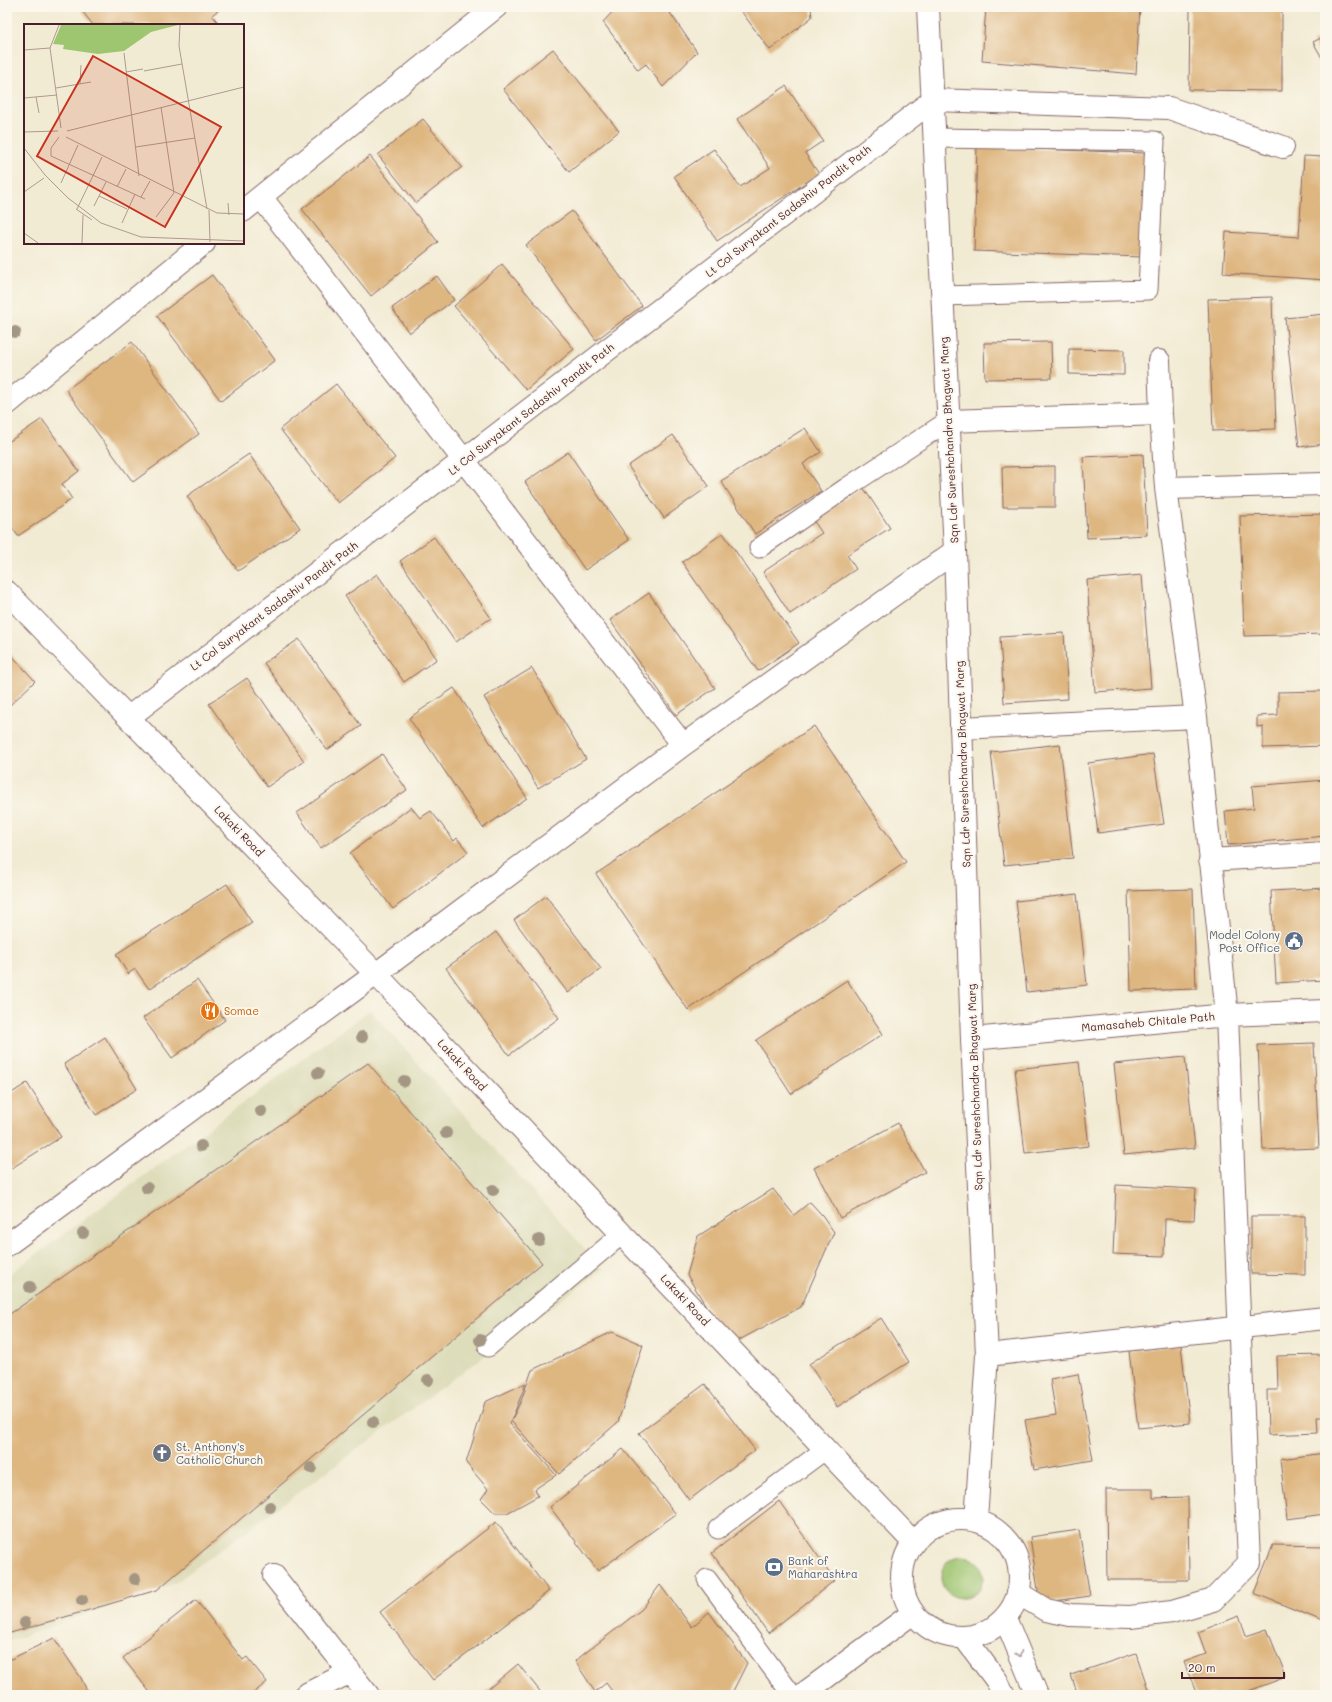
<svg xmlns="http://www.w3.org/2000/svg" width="1332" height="1702" font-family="Mali,sans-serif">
	<rect width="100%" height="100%" fill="#fbf7ec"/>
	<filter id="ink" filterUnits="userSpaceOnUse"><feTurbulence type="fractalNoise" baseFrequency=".025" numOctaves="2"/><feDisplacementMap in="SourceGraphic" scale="8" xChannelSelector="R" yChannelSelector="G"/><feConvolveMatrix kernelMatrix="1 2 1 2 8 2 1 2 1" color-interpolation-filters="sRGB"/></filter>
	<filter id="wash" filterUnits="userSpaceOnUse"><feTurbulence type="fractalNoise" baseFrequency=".012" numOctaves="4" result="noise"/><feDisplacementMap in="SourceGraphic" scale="16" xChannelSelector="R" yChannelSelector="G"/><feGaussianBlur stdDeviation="0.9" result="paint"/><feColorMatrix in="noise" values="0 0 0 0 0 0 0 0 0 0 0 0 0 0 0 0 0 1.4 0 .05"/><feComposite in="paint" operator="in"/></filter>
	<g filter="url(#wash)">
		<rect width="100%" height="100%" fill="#f2ebd4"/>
		<path fill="#deddbb" d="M370 1010 603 1269 175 1583 7 1642V1276Z"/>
		<path fill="#9ec570" stroke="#74724e" d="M941 1577a21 21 0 1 1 42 0a21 21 0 1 1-42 0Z"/>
		<g id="blocks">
			<path fill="#deb680" d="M79 7H223L212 15 220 25H93Z
				M617 7H666L697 52 663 87 646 64 638 70 603 22Z
				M738 7H811L812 17 770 50Z
				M986 7H1140L1136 74 982 61Z
				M1190 7H1282V91L1189 90Z
				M1318 7H1325V20Z
				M1325 36V63L1313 42Z
				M553 49 619 131 569 172 503 89Z
				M786 86 823 141 805 153 819 174 717 241 674 176 714 149 740 187 770 168 737 119Z
				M423 119 462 167 416 203 378 155Z
				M977 147 1145 153 1142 257 974 251Z
				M370 156 438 242 371 296 302 209Z
				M1304 156 1325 157V280L1223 273 1226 232 1299 237Z
				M572 211 642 306 596 340 526 245Z
				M502 264 574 349 526 390 454 306Z
				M212 275 275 360 221 401 157 316Z
				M437 276 454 300 409 333 392 308Z
				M1272 297 1276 429 1213 431 1208 299Z
				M1325 314V444L1299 447 1285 318Z
				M132 342 199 434 133 482 66 390Z
				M1051 342 1052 378 985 379 984 343Z
				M1069 349 1124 350V375L1069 374Z
				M336 384 395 458 338 503 280 429Z
				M42 419 79 471 62 484 72 499 18 536 7 521V443Z
				M805 428 821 452 803 464 821 491 755 534 721 481Z
				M673 435 709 486 664 518 628 466Z
				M568 452 629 540 585 570 525 482Z
				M249 454 300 528 238 571 187 496Z
				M1143 454 1147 535 1087 538 1083 457Z
				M1055 466V507H1003L1002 467Z
				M863 487 890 528 847 555 856 569 790 614 763 572 822 533 813 520Z
				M1324 514 1325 634 1244 636 1240 516Z
				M723 533 799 643 758 671 682 562Z
				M434 537 491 618 456 642 400 561Z
				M377 574 437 659 404 682 345 596Z
				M1142 575 1151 688 1095 692 1087 580Z
				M649 593 715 688 676 715 610 620Z
				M1064 633 1068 699 1004 703 1000 637Z
				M299 639 361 726 327 750 264 663Z
				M7 650 35 681 7 708Z
				M532 668 586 759 538 788 484 697Z
				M247 678 304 761 267 787 209 704Z
				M454 688 527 798 483 828 409 718Z
				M1325 691V746L1263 748V726L1257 727V716L1278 715V692Z
				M814 726 906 862 688 1010 596 874Z
				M1060 744 1073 858 1004 865 991 752Z
				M382 754 407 790 321 848 297 813Z
				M1153 754 1164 824 1098 833 1088 763Z
				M1325 780V836L1228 845 1225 811 1254 808 1252 786Z
				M411 807 420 818 431 811 454 841 457 838 468 852 393 909 350 853Z
				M227 884 252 923 149 989 135 969 128 974 116 954Z
				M1325 888V980L1276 983 1271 891Z
				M1193 889 1196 989 1131 991 1128 891Z
				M1077 894 1087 985 1027 992 1016 901Z
				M546 896 601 969 568 993 514 920Z
				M496 932 559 1018 509 1055 446 968Z
				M197 980 225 1020 172 1058 143 1018Z
				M847 980 883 1034 791 1094 756 1040Z
				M105 1037 137 1089 96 1115 64 1064Z
				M1314 1043 1319 1148 1263 1150 1258 1045Z
				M1185 1057 1195 1148 1124 1155 1114 1064Z
				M1079 1062 1089 1146 1025 1153 1015 1069Z
				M368 1063 542 1263 157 1590 7 1634V1316Z
				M27 1083 61 1137 7 1171V1096Z
				M898 1123 925 1172 840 1218 814 1168Z
				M1116 1185 1196 1189 1194 1220 1165 1219 1164 1256 1113 1254Z
				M773 1189 794 1215 810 1202 822 1215 834 1232 801 1307 730 1345 687 1275 698 1236Z
				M1251 1216H1305V1275L1251 1274Z
				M881 1318 909 1362 837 1407 809 1364Z
				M612 1332 643 1345 618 1422 559 1474 511 1421 521 1401 532 1370Z
				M1181 1345 1190 1423 1138 1428 1129 1351Z
				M1325 1355V1417H1317L1318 1433 1268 1435 1267 1390H1278L1277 1356Z
				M1078 1374 1093 1460 1034 1470 1025 1420 1056 1415 1050 1379Z
				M526 1383 510 1424 556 1475 535 1489 538 1496 507 1513H495L481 1499 488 1489 466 1463 485 1402Z
				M705 1384 755 1450 689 1500 639 1433Z
				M623 1449 676 1514 598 1571 550 1507Z
				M1325 1453V1514L1287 1519 1280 1459Z
				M1106 1489H1153V1498L1188 1497 1189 1580H1107Z
				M779 1501 835 1580 768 1633 712 1553Z
				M496 1522 549 1591 433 1680 380 1612Z
				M1079 1530 1090 1596 1040 1603 1030 1537Z
				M1273 1545 1325 1546V1622L1254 1593Z
				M660 1585 692 1627 709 1612 747 1663 731 1695H615L606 1683 595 1692 575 1661 642 1609Z
				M196 1600 243 1660 247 1657 267 1682 251 1695H152L123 1658Z
				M1239 1616 1246 1636 1267 1629 1286 1677 1238 1695H1197L1184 1662 1206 1654 1198 1632Z
				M54 1638 81 1678 89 1695H7V1661Z
				M1136 1653 1150 1695H1078L1071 1675Z
				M518 1664 543 1695H481Z"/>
		</g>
	</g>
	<g filter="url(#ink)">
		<use href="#blocks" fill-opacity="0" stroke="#856666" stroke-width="1"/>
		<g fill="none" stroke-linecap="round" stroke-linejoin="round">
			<defs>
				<path id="lane" d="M935 138 1155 141 1148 290 942 296
					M759 548 846 488 948 421
					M488 1347 622 1234
					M718 1529 826 1449
					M707 1579 792 1695"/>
				<path id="street" d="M261 197 683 745
					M243 211 496 7
					M7 404 204 243
					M948 421 1161 414
					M1166 488 1325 484
					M129 717 933 100 1169 108 1283 147
					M961 728 1196 717
					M1210 860 1325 853
					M972 1039 1227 1015 1325 1011
					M7 1245 376 974 683 745 955 551
					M987 1355 1325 1318
					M274 1576 368 1695
					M1018 1593 1046 1610 1070 1615 1130 1617 1172 1612 1213 1600 1249 1563 1227 1015 1196 717 1166 488 1161 414 1159 361
					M305 1695 350 1672"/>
				<path id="secondary" d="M928 7 955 551 972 1039 987 1355 976 1520
					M7 592 376 974 913 1542
					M902 1578a59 59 0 1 1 118 0a59 59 0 1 1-118 0Z
					M1005 1618 1037 1695
					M964 1637 997 1681 1004 1695
					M802 1695 913 1613"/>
			</defs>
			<use href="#lane" stroke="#856666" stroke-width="21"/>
			<use href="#street" stroke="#856666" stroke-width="24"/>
			<use href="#secondary" stroke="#856666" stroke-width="24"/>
			<use href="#lane" stroke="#fff" stroke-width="19"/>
			<use href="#street" stroke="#fff" stroke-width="22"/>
			<use href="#secondary" stroke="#fff" stroke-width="22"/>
		</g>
		<g fill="#a39683">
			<circle cx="15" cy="332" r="6"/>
			<circle cx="362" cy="1037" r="6"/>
			<circle cx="318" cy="1073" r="6"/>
			<circle cx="404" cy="1081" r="6"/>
			<circle cx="261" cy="1111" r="6"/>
			<circle cx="446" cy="1133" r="6"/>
			<circle cx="201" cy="1146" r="6"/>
			<circle cx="147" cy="1188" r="6"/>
			<circle cx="493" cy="1190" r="6"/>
			<circle cx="83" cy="1233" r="6"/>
			<circle cx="539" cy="1240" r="6"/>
			<circle cx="30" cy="1287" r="6"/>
			<circle cx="480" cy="1340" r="6"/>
			<circle cx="428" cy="1380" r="6"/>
			<circle cx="373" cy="1422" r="6"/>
			<circle cx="311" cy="1468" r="6"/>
			<circle cx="270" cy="1507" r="6"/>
			<circle cx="135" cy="1579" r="6"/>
			<circle cx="82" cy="1600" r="6"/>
			<circle cx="25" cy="1623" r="6"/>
		</g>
		<defs><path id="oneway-chevron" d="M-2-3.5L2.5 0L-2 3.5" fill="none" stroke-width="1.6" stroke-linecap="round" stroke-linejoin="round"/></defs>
		<use stroke="#ae9aa0" href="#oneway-chevron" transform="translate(1019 1654) rotate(68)"/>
	</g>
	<defs>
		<symbol id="civic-disc" viewBox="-11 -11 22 22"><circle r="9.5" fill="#5c6f8a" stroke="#fbf7ec"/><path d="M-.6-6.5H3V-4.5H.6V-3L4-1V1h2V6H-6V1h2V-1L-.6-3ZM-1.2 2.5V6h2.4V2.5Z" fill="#fff"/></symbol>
		<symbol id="restaurant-disc" viewBox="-11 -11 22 22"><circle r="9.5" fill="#e8710a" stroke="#fbf7ec"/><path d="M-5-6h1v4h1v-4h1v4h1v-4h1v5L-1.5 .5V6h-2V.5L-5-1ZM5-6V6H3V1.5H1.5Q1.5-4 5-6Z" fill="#fff"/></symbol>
		<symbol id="church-disc" viewBox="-11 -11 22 22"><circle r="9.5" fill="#6b7280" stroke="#fbf7ec"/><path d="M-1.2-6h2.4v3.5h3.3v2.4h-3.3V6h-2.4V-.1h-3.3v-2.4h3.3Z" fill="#fff"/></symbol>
		<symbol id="bank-disc" viewBox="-11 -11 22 22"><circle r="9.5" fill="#5c6f8a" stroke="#fbf7ec"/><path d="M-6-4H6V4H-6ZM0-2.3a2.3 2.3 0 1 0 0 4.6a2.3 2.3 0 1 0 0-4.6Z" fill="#fff"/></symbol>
	</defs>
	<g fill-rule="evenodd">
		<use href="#civic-disc" x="1283" y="930" width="22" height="22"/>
		<use href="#restaurant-disc" x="199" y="1000" width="22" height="22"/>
		<use href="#church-disc" x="151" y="1442" width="22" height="22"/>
		<use href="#bank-disc" x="763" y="1556" width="22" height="22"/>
	</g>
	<g text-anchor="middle" stroke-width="4" stroke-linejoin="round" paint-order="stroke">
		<g font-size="11" fill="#4a1f2b" stroke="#fbf7ec">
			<text transform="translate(788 211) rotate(-38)" y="4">Lt Col Suryakant Sadashiv Pandit Path</text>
			<text transform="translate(531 409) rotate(-38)" y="4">Lt Col Suryakant Sadashiv Pandit Path</text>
			<text transform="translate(949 440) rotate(-93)" y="4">Sqn Ldr Sureshchandra Bhagwat Marg</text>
			<text transform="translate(274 606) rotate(-37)" y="4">Lt Col Suryakant Sadashiv Pandit Path</text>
			<text transform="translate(963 764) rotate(-92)" y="4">Sqn Ldr Sureshchandra Bhagwat Marg</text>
			<text transform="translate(239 831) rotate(46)" y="4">Lakaki Road</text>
			<text transform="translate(1148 1022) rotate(-5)" y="4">Mamasaheb Chitale Path</text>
			<text transform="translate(462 1065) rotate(47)" y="4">Lakaki Road</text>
			<text transform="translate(975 1087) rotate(-92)" y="4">Sqn Ldr Sureshchandra Bhagwat Marg</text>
			<text transform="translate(685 1300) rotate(47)" y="4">Lakaki Road</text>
		</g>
		<g font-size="11" fill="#4e5e75" stroke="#fbf7ec" text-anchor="end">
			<text x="1280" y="939">Model Colony<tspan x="1280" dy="13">Post Office</tspan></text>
			<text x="788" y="1565" text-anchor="start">Bank of<tspan x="788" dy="13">Maharashtra</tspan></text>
		</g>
		<g font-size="11" fill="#c56008" stroke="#fbf7ec" text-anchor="start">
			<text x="224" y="1015">Somae</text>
		</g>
		<g font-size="11" fill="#5b616d" stroke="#fbf7ec" text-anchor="start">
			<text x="176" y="1451">St. Anthony's<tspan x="176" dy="13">Catholic Church</tspan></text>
		</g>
	</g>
	<g transform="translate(24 24)">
		<rect width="220" height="220" fill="#f2ebd4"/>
		<path d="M37 1H154L127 8 100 27 74 30 39 25 40 21 29 20Z" fill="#9ec570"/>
		<path fill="none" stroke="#af9990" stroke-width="1" d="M35 1 26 24 37 104M156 1 155 22 183 185M0 26 26 24M100 29 115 152M120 47 158 40M102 48 119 45M56 60 57 41M32 64 67 58M12 73 15 89M0 74 33 71M43 107 220 63M0 108 34 107M35 113 27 124V132L121 175M42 113 193 189 220 190M112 123 171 114M0 124 21 151 44 174 77 199 117 213 220 217M37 159 54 121M93 163 102 145M0 168 20 154M75 172 103 185M117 173 126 157M204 179 205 191M70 182 82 158M52 185 68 196M53 185 78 133M185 186 186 218M132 193 150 169 137 83M98 199 111 170M0 209 14 219M58 219 59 191"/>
		<path fill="#c8321e" fill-opacity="0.15" stroke="#c8321e" stroke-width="2" d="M69 32 197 103 141 203 13 132Z"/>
		<rect width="220" height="220" fill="none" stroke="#4a1f2b" stroke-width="2"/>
	</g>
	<rect width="1332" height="1702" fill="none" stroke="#fbf7ec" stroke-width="24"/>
	<path d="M1182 1672v6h102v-6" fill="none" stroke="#4a1f2b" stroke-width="2"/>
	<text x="1188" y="1672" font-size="12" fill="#4a1f2b" stroke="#fbf7ec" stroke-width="3" paint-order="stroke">20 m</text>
</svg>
